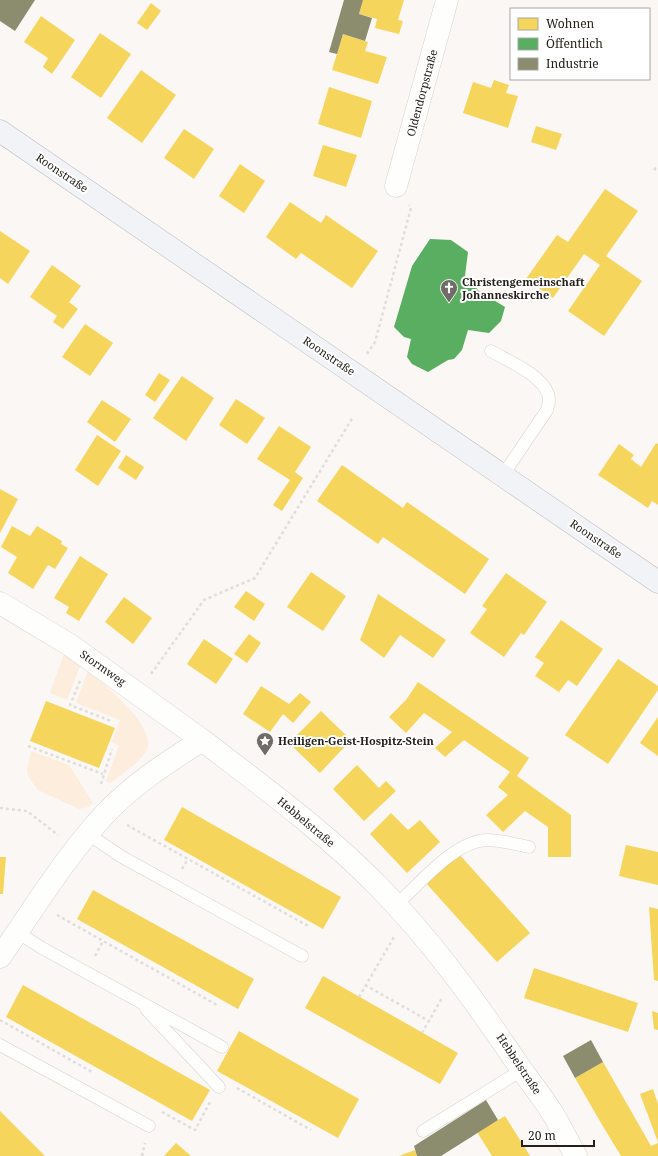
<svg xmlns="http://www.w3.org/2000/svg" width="658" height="1156" font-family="'Noto Serif',serif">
	<rect width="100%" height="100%" fill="#fbf7f4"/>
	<path fill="#fceddd" d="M64 654 80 666 67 700 50 693Z
		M88 671C104 684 156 726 147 749 142 761 120 775 111 783L106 781 119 746 112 742 120 720 76 703Z
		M31 751 69 765 93 803 88 807 79 809 38 790 28 776 27 770Z"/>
	<path fill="#f6d55c" d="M363 0H404L398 20 403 21 399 34 375 28 377 19 359 14Z
		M151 3 161 11 147 30 137 23Z
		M41 16 75 40 52 74 43 67 48 58 24 42Z
		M100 33 131 54 101 98 71 77Z
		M343 34 368 42 365 51 387 57 378 84 332 70Z
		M141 70 176 95 142 143 107 118Z
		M494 80 509 85 506 93 518 96 508 128 463 113 473 82 491 88Z
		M329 87 372 101 361 138 318 124Z
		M536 126 562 134 556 150 531 142Z
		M184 129 214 149 194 179 164 158Z
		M323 145 357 155 346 187 313 176Z
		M240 164 265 181 244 213 219 196Z
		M605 189 638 211 606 256 642 281 604 336 568 311 600 265 584 254 553 298 526 279 557 235 568 242Z
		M290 202 321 223 326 215 378 251 352 288 301 253 296 259 266 237Z
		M0 231 30 251 8 284 0 278Z
		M52 265 81 286 69 302 78 309 63 329 53 322 57 316 30 297Z
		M85 324 113 343 90 376 62 357Z
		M159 373 170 380 155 402 145 395Z
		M182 376 214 398 186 441 153 418Z
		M236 399 265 418 247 444 219 425Z
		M102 400 131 419 115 442 87 422Z
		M279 426 311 447 295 472 303 478 282 511 273 505 290 480 257 459Z
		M97 435 121 451 98 486 75 470Z
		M656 443 658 444V505L652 501 648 508 598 475 619 444 634 455 631 459 641 467Z
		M126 455 144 467 136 480 118 468Z
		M342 465 403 508 407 502 489 559 465 594 383 537 378 544 317 501Z
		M0 489 18 499 0 533Z
		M12 526 30 536 37 526 62 541 61 544 68 548 55 569 48 565 33 589 8 573 17 557 1 547Z
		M80 556 108 574 79 621 66 613 69 607 54 598Z
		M311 572 346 596 323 631 287 607Z
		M506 573 547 602 524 635 521 633 504 657 470 633 487 609 482 606Z
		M246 591 265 604 254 621 234 607Z
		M378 594 446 640 433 658 400 635 384 658 360 640Z
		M124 597 152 618 133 644 105 622Z
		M561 620 603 649 577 686 568 680 559 692 535 676 544 663 535 657Z
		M249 634 261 643 247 663 234 654Z
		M204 639 233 659 216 684 187 664Z
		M618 659 658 686V690L608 764 565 735Z
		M418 682 529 758 517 776 571 815V857H548V827L525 811 503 832 486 815 508 795 498 787 510 772 464 740 445 757 435 748 452 732 424 713 406 733 389 717 406 700Z
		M261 686 289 704 300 693 311 702 293 723 283 714 270 732 243 714Z
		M46 701 115 728 99 768 30 741Z
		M321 711 351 740 320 773 289 743Z
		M658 717V756L640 743Z
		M357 765 379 788 386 781 396 791 364 821 333 789Z
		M182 807 341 897 323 929 164 840Z
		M391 813 408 830 420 820 440 842 407 873 370 834Z
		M626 845 658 852V885L619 876Z
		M458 853 530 933 497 962 425 882Z
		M0 857H6L3 894H0Z
		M93 890 254 979 238 1009 77 919Z
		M649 907 658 909V981L654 980Z
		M534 968 638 1003 628 1032 524 998Z
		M323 976 458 1053 440 1084 305 1008Z
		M23 985 210 1090 192 1121 6 1017Z
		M652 1011 658 1013V1030L654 1029Z
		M239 1031 359 1099 338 1138 217 1071Z
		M603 1062 651 1146 658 1143V1156H621L601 1123 575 1078Z
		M653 1089 658 1104V1142L640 1094Z
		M0 1111 45 1156H0Z
		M505 1116 530 1156H492L477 1132Z
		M176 1143 191 1156H164Z
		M415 1150 417 1156H399Z"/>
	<path fill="#5aae61" d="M430 239 451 240 468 252 465 276 479 291 505 307 501 321 489 333 468 330 462 350 454 359 448 360 428 372 412 364 407 357 411 339 404 337 394 327 412 266Z"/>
	<path fill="#8c8c6e" d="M0 0H35L15 31 0 21Z
		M344 0H363L359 14 372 18 365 41 343 34 337 54 329 52Z
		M591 1040 603 1062 575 1078 563 1056Z
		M486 1100 498 1120 441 1156H417L414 1146Z"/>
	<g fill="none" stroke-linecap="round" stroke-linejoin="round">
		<defs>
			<path id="lane" d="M491 351C508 361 550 378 549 401 549 404 547 407 547 410L503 475
				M88 834 122 857 302 956
				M396 905C420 884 453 842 486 840 500 840 515 844 529 847
				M17 932 42 948 222 1047
				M146 1009 219 1087
				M0 1045 149 1126
				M423 1131 522 1070"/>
			<path id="street" d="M396 186 447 0
				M0 603 70 645 202 740
				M0 957C34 909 64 858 105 814 133 784 168 762 202 740 262 786 325 832 378 886 433 942 478 1005 521 1069 532 1084 543 1098 553 1114 561 1127 568 1142 576 1156"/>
			<path id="primary" d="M0 131 658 582"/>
		</defs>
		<use href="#lane" stroke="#d6d2ce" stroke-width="13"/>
		<use href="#street" stroke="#d6d2ce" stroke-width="23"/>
		<use href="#primary" stroke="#bbbdc1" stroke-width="23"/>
		<path stroke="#dfdedc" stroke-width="2.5" stroke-dasharray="3 3" stroke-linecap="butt" d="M654 170 658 166
			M367 354 375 342 411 208 409 205
			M151 674 204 600 255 578 353 417
			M80 681 70 705 111 721
			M28 746 103 774
			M101 784 112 749
			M0 808 27 811 58 835
			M127 825 310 927
			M182 869 188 859
			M57 915 217 1005
			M95 956 103 941
			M365 985 429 1021
			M359 997 394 937
			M0 1020 92 1072
			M422 1033 442 998
			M237 1088 311 1130
			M162 1112 195 1130 210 1102
			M142 1156 145 1143"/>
		<use href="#lane" stroke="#fefefd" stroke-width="12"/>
		<use href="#street" stroke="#fefefd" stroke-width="22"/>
		<use href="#primary" stroke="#f2f3f6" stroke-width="22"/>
	</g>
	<defs>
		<symbol id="church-pin" viewBox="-11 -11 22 30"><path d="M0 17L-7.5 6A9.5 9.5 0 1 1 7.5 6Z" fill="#706b66" stroke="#fff"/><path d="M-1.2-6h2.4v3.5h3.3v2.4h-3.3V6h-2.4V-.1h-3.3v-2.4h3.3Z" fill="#fff"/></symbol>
		<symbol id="sight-pin" viewBox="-11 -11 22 30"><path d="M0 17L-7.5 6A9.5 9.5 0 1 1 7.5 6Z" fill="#706b66" stroke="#fff"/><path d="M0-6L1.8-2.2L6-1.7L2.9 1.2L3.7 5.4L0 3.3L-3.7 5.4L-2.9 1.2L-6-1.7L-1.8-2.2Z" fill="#fff"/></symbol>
	</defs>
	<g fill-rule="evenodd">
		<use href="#church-pin" x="439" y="278" width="20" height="27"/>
		<use href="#sight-pin" x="255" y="731" width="20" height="27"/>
	</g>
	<g text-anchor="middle" stroke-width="4" stroke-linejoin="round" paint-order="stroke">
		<g font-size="11" fill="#25201a" stroke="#fff">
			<text transform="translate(422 93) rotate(-75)" y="4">Oldendorpstraße</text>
			<text transform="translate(62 173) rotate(34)" y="4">Roonstraße</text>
			<text transform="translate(329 356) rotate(34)" y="4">Roonstraße</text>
			<text transform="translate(596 539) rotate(34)" y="4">Roonstraße</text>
			<text transform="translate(103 668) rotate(35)" y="4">Stormweg</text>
			<text transform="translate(306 822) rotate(40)" y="4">Hebbelstraße</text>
			<text transform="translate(519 1064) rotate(56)" y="4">Hebbelstraße</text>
		</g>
		<g font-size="11" font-weight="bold" fill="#25201a" stroke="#fff" text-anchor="start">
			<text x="462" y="286">Christengemeinschaft<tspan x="462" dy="13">Johanneskirche</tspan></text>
			<text x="278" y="745">Heiligen-Geist-Hospitz-Stein</text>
		</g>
	</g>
	<rect x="510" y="8" width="140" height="72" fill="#ffffff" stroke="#a8a6a3"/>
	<rect x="518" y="18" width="20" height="12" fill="#f6d55c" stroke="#a8a6a3"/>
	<text x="546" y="28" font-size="12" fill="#25201a">Wohnen</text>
	<rect x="518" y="38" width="20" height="12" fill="#5aae61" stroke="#a8a6a3"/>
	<text x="546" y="48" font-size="12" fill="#25201a">Öffentlich</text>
	<rect x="518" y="58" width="20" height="12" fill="#8c8c6e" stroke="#a8a6a3"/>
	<text x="546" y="68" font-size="12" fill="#25201a">Industrie</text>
	<path d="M522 1140v6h72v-6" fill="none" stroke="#25201a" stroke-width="2"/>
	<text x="528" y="1140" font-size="12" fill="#25201a" stroke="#ffffff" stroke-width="3" paint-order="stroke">20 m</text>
</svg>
